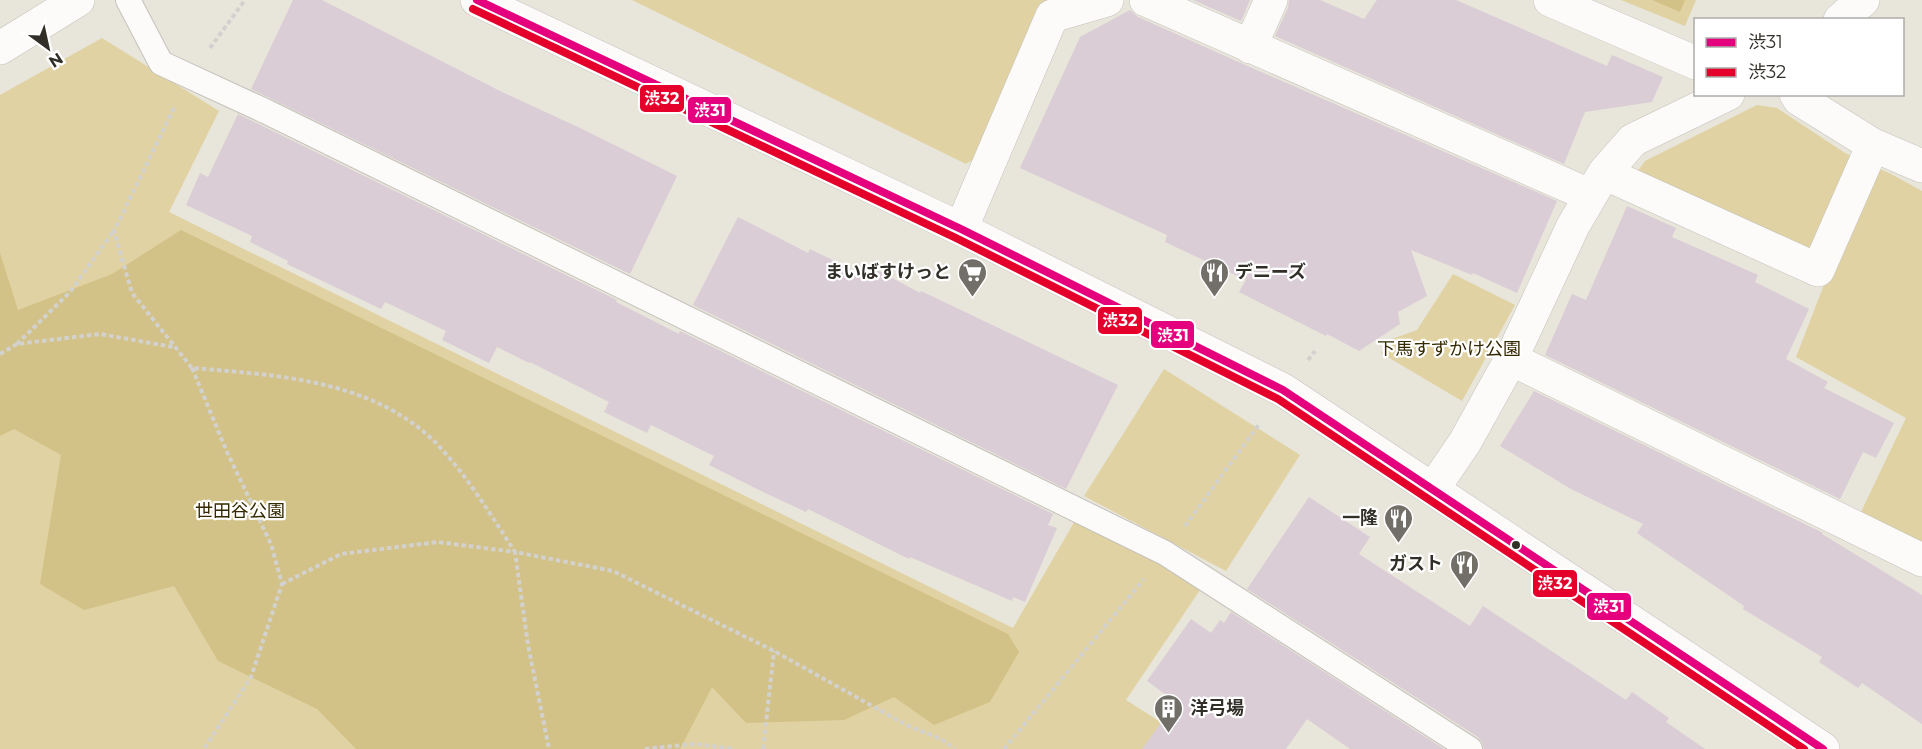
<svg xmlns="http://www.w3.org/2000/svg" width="1922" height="749" font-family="Montserrat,'Noto Sans JP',sans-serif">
	<rect width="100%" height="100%" fill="#e8e5db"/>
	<path fill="#e0d2a2" d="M632 0H1060L980 155 966 164Z
		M1621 0H1696L1685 26Z
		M102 38 219 111 169 212 1013 628 1076 519 1202 587 1126 700 1203 749H0V95Z
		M1757 105 1777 108 1845 153 1891 174 1922 191V546L1859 516 1906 418 1796 357 1832 264 1637 172 1645 161Z
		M1453 274 1515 305 1462 401 1381 353 1392 339 1417 330Z
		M1164 369 1300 455 1226 571 1084 496Z"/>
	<path fill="#d3c287" d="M1652 0H1685L1680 12Z
		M181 230 1008 634 1019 652 990 702 934 725 894 697 844 720 746 723 712 687 680 749H356L317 709 218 661 174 586 84 610 40 584 61 455 14 429 0 436V253L18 310 112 274Z"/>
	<path fill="#dacdd6" d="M293 0H322L502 92 578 127 677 176 630 274 251 89Z
		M1193 0H1250L1241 21Z
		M1289 0H1320L1364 19 1377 0H1456L1607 66 1612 55 1663 77 1652 102 1585 112 1564 164 1275 36 1288 8Z
		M1130 10 1138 17 1243 64 1557 201 1517 293 1473 273 1472 275 1411 250 1427 296 1398 312 1400 324 1359 351 1327 334 1326 336 1239 292 1246 280 1165 242 1167 235 1020 168 1080 37Z
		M238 114 617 300 616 302 679 334 680 331 1053 514 1048 525 1057 528 1025 602 1013 597 1012 601 910 557 909 559 808 509 806 512 763 492 709 465 714 456 651 425 647 433 604 412 609 402 530 362 529 363 497 347 489 363 442 340 446 331 385 302 381 309 287 264 288 261 250 242 252 236 186 205 200 173 208 177Z
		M1627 206 1676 228 1672 237 1758 275 1755 282 1809 309 1786 359 1828 382 1824 388 1894 423 1876 458 1863 452 1840 499 1545 355 1572 294 1586 300Z
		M738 217 808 253 810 249 867 277 872 267 920 293 921 291 1118 385 1066 489 693 305Z
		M1534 391 1823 533 1822 534 1922 595V724L1862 683 1858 688 1819 662 1822 657 1743 609 1744 606 1637 533 1643 524 1571 489 1500 446Z
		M1309 497 1370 537 1359 554 1470 626 1483 606 1626 700 1632 692 1669 718 1666 722 1705 749H1484L1482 742 1478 737 1247 589Z
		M1231 612 1444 749H1350L1307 719 1286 749H1142L1176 702 1147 681 1191 619 1211 633 1220 620 1224 623Z"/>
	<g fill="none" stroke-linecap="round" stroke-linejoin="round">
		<defs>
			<path id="lane" d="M128 0 161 63 265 111 1165 553 1470 749"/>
			<path id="street" d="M1146 0 1589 195
				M1550 0 1696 63
				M1840 20 1863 0
				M1250 47 1271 0
				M0 48 78 0
				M1796 94 1799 99 1873 145 1922 166
				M1604 173 1818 270 1873 145
				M961 229 1052 16 1107 0
				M1511 359 1922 560
				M1433 489 1465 442 1511 359 1573 226 1604 173 1633 140 1728 94"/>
			<path id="secondary" d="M477 0 961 229 1283 390 1823 749"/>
		</defs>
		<use href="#lane" stroke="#c5c2bb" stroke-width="26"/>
		<use href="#street" stroke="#c5c2bb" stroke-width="34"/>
		<use href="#secondary" stroke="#c5c2bb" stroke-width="34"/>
		<path stroke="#d2d1ce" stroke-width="4" stroke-dasharray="4.5 3" stroke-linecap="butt" d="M210 48 245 0
			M174 108 114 231 132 293 192 368C275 375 371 379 435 442 466 474 491 515 515 552L613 571 774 651 908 726 941 739 955 749
			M17 344 70 292 113 232
			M0 354 17 344 100 334 173 347
			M1308 360 1315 351
			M192 368 227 452 271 544 282 584 251 677 204 749
			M1185 526 1260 423
			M282 584 341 554 438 542 515 552 528 645 549 749
			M645 749 695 744 735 749
			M763 749 774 651
			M1004 749 1144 579"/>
		<use href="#lane" stroke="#fcfbfa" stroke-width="24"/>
		<use href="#street" stroke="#fcfbfa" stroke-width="33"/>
		<use href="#secondary" stroke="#fcfbfa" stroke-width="33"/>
		<defs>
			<path id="bus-1" d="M477 0 961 229 1283 390 1823 749"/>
			<path id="bus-2" d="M473 9 956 238 1278 399 1804 749"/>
		</defs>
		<use href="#bus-1" stroke="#fff" stroke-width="12"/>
		<use href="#bus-2" stroke="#fff" stroke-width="12"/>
		<use href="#bus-1" stroke="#e5007d" stroke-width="8"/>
		<use href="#bus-2" stroke="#e4002b" stroke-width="8"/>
	</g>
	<defs>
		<symbol id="supermarket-pin" viewBox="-11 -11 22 30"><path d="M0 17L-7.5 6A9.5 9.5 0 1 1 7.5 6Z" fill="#716f67" stroke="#fff"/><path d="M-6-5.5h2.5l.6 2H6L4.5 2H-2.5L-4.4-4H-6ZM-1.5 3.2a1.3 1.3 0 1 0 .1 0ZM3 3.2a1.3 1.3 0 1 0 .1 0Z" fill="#fff"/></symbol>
		<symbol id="restaurant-pin" viewBox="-11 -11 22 30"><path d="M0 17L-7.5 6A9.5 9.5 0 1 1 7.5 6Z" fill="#716f67" stroke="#fff"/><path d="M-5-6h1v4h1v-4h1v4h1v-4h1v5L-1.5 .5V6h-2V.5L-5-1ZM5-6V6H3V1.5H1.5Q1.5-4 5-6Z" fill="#fff"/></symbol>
		<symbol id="building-pin" viewBox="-11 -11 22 30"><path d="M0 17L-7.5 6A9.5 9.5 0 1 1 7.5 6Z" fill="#716f67" stroke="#fff"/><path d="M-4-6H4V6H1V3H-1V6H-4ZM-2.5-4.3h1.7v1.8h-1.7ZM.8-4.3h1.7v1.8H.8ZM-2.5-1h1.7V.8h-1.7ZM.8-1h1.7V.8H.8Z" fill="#fff"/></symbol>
	</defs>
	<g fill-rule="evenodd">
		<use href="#supermarket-pin" x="956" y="256" width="33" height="45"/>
		<use href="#restaurant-pin" x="1198" y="256" width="33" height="45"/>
		<use href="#restaurant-pin" x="1382" y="502" width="33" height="45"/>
		<use href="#restaurant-pin" x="1448" y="548" width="33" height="45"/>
		<use href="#building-pin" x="1152" y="692" width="33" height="45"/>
	</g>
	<circle fill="#312f28" stroke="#fff" stroke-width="2" cx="1516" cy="545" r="5"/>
	<g text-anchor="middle" stroke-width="4.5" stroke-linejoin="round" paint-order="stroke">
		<g font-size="18" font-weight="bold" fill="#312f28" stroke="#fff" text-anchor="end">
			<text x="951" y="278">まいばすけっと</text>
			<text x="1235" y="278" text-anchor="start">デニーズ</text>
			<text x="1378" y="524">一隆</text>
			<text x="1443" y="570">ガスト</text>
			<text x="1190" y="714" text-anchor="start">洋弓場</text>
		</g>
		<g font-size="18" fill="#352900" stroke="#fff">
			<text x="1449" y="355">下馬すずかけ公園</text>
			<text x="240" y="517">世田谷公園</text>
		</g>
	</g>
	<g stroke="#fff" stroke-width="2">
		<rect x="639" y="84" width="46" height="29" rx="6" fill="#e4002b"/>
		<rect x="687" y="96" width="45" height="28" rx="6" fill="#e5007d"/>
		<rect x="1097" y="306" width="46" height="29" rx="6" fill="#e4002b"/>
		<rect x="1150" y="320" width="45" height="29" rx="6" fill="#e5007d"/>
		<rect x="1532" y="569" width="46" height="29" rx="6" fill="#e4002b"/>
		<rect x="1586" y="592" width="46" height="29" rx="6" fill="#e5007d"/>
	</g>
	<g font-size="16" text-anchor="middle" font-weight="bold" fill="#fff">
		<text x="662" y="104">渋32</text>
		<text x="710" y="116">渋31</text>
		<text x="1120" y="326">渋32</text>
		<text x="1173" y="341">渋31</text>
		<text x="1555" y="589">渋32</text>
		<text x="1609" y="612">渋31</text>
	</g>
	<rect x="1694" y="18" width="210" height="78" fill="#ffffff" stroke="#adaca9" stroke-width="1.5"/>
	<rect x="1706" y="38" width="30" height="9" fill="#e5007d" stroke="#adaca9" stroke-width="1.5"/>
	<text x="1748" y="48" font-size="18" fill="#312f28">渋31</text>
	<rect x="1706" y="68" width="30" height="9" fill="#e4002b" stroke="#adaca9" stroke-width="1.5"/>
	<text x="1748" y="78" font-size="18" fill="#312f28">渋32</text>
	<g transform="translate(48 48) rotate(147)" stroke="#ffffff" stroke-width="4.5" paint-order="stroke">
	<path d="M0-4.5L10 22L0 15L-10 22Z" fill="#312f28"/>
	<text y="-9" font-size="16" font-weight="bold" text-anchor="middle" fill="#312f28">N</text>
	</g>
</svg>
